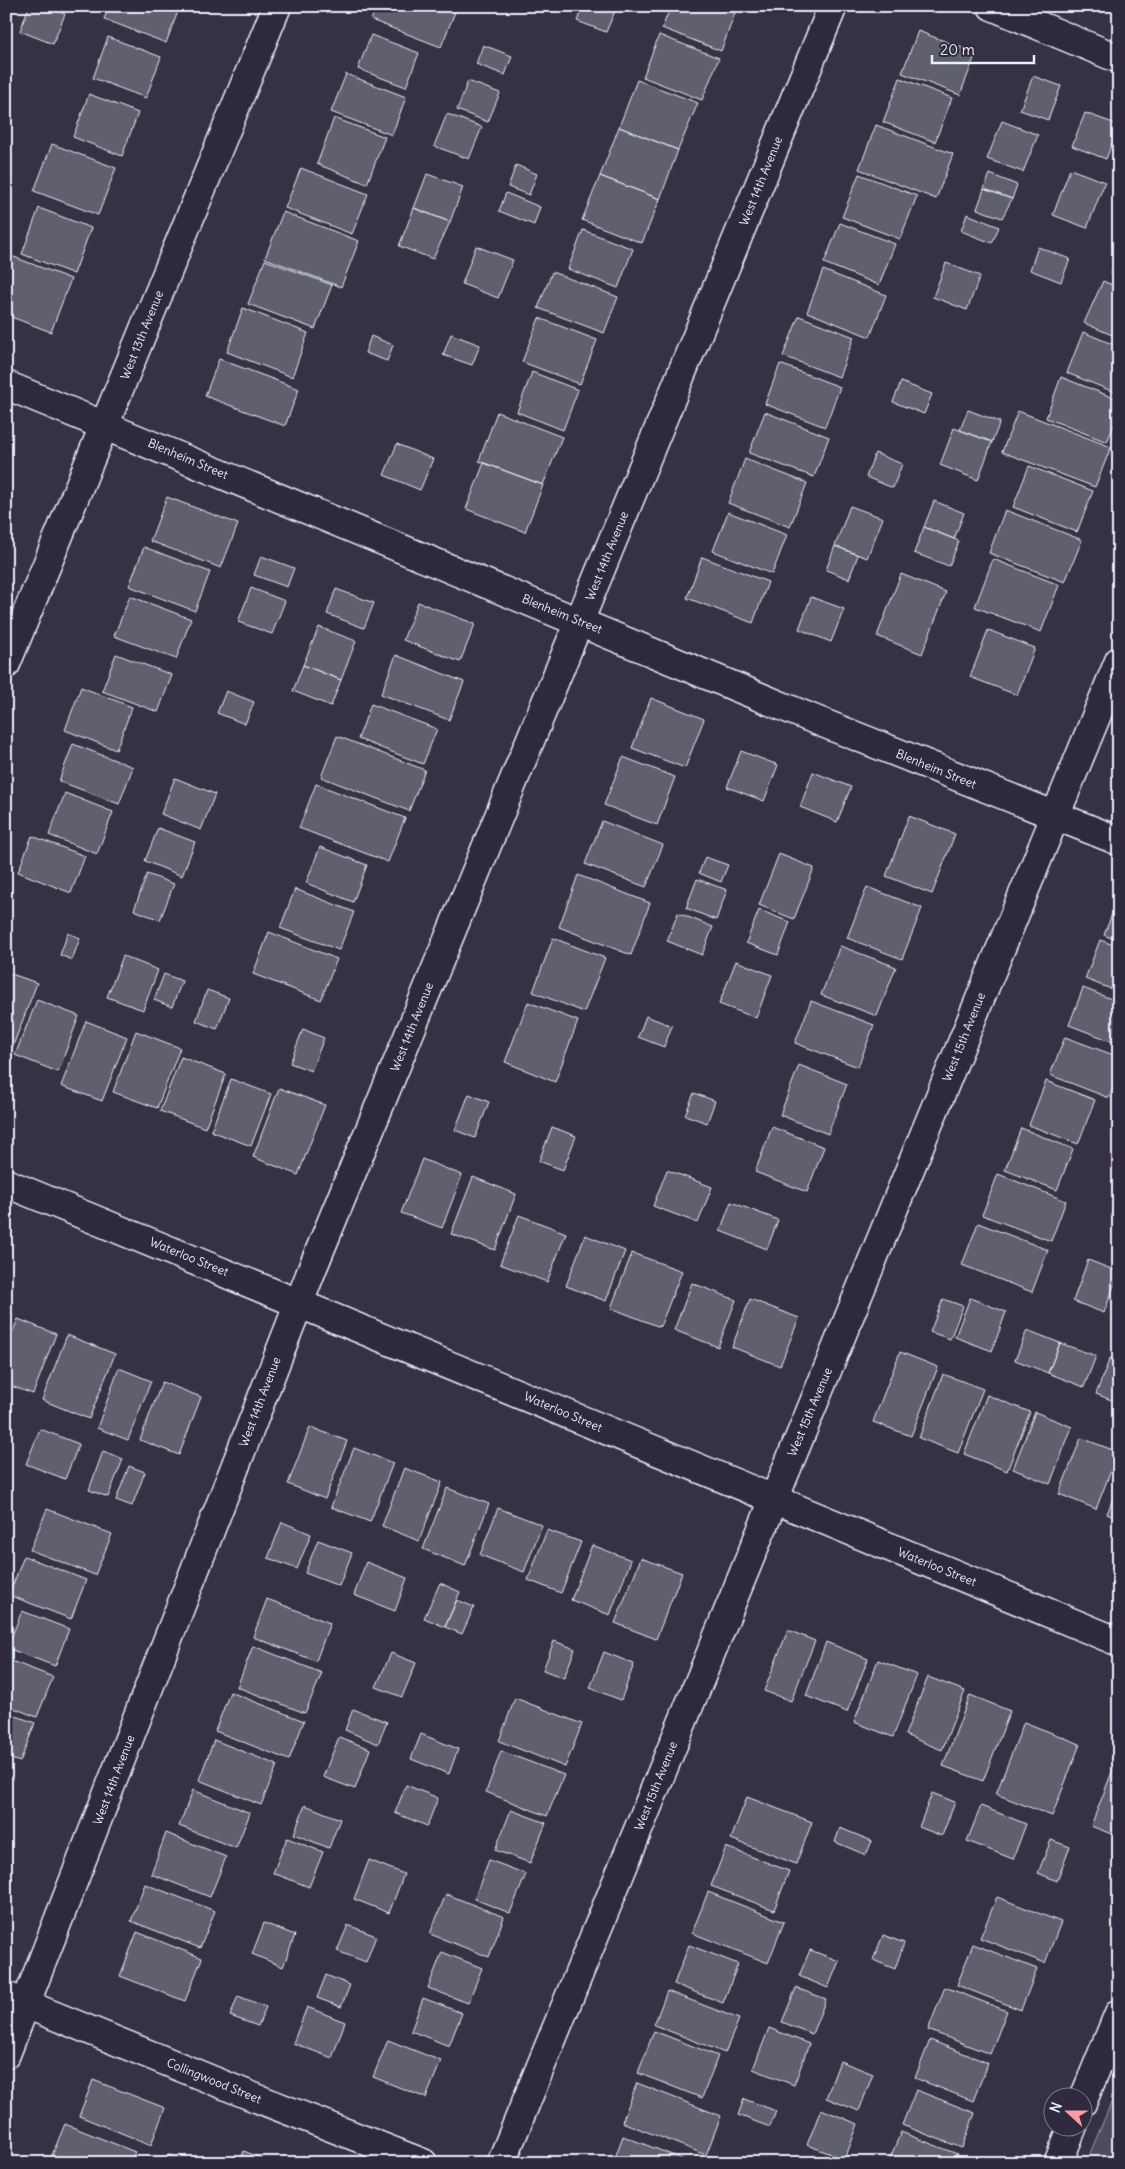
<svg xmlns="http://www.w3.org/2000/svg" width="1125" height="2169" font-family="Delius,sans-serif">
	<rect width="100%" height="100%" fill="#363244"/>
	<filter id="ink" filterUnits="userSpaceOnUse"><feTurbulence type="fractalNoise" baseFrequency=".02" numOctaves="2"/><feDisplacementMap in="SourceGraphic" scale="10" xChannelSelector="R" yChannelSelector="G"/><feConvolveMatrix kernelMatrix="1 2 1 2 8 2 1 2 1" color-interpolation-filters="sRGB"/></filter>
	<g filter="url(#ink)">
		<path fill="#4d4b5c" stroke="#9a9eaa" d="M1119 2084V2163H1086Z"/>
		<path fill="#605e6e" stroke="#e8f1f8" d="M29 6H46L65 14 53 44 20 31Z
			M109 6H180L166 43 104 19Z
			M377 6H440L455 12 441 47 371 20Z
			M583 6H602L615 11 606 32 577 21Z
			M671 6H719L735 13 721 51 662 28Z
			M918 31 976 53 960 95 902 73Z
			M371 35 419 53 406 87 358 69Z
			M659 35 719 58 702 100 643 77Z
			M108 37 161 57 146 98 93 78Z
			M483 45 512 56 505 75 476 64Z
			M346 74 406 97 392 135 331 112Z
			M1033 76 1061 86 1048 120 1020 110Z
			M900 78 952 98 935 142 883 122Z
			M637 80 698 103 678 150 619 127Z
			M468 81 500 93 488 122 457 110Z
			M89 94 138 113 122 156 73 137Z
			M1085 113 1119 125 1106 159 1072 146Z
			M447 114 482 127 469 159 434 146Z
			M334 118 385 137 367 184 317 164Z
			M1002 121 1038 135 1023 172 987 159Z
			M876 125 953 154 936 199 859 169Z
			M619 127 678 150 660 199 600 176Z
			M52 144 116 168 98 215 34 191Z
			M516 165 537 174 529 195 508 187Z
			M301 168 368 194 352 234 285 208Z
			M1070 169 1105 182 1087 228 1053 215Z
			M427 174 463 187 450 222 414 208Z
			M859 174 917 196 900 239 842 217Z
			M990 174 1017 185 1012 199 984 189Z
			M600 176 660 199 642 243 582 220Z
			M984 189 1012 199 1002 218 977 209Z
			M506 193 540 207 534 225 499 211Z
			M39 208 91 228 74 274 22 254Z
			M414 208 450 222 433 259 399 246Z
			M283 212 359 241 341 287 265 258Z
			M967 214 999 227 992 243 961 231Z
			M840 223 895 244 879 285 824 263Z
			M583 230 633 249 618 288 568 269Z
			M476 246 513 260 498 298 462 284Z
			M1038 247 1070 259 1061 282 1030 270Z
			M1119 252V276L1111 273Z
			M6 254 71 279 51 332 6 315Z
			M265 260 332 285 315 329 248 304Z
			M946 263 980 276 967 310 933 297Z
			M823 270 886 295 870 337 807 312Z
			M552 272 618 297 604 333 538 308Z
			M1103 281 1119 288V338L1084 323Z
			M243 308 308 333 292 377 227 352Z
			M799 316 854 337 839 377 783 356Z
			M539 318 597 340 580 384 522 362Z
			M1083 332 1119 347V394L1067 373Z
			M451 334 480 345 472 365 443 355Z
			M371 336 393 345 387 361 365 353Z
			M219 359 299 389 285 426 205 396Z
			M780 364 840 387 825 427 765 404Z
			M532 372 578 390 563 430 517 412Z
			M1061 377 1119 400V413L1107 442 1046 418Z
			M901 382 932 394 924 414 893 402Z
			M968 410 1000 422 992 442 960 430Z
			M1018 411 1111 447 1095 487 1002 452Z
			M497 412 562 437 543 485 479 461Z
			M765 412 829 437 814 477 749 453Z
			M954 428 992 442 978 480 940 465Z
			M397 444 433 459 420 490 384 475Z
			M875 453 902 464 893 488 866 477Z
			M745 459 807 483 790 527 728 503Z
			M484 463 543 485 525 532 466 509Z
			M1029 466 1093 491 1077 532 1013 507Z
			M167 497 238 524 221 568 150 541Z
			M934 501 964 513 954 539 924 527Z
			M850 506 883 518 867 558 835 546Z
			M1005 510 1082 540 1065 582 989 553Z
			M728 512 787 535 772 574 713 551Z
			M924 527 959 541 949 566 914 553Z
			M835 546 858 555 849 579 826 570Z
			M144 547 210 572 195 611 129 586Z
			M261 556 294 568 287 587 254 575Z
			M702 557 768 582 753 623 687 598Z
			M993 559 1059 585 1041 632 975 607Z
			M901 574 946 592 922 654 877 636Z
			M251 588 285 601 272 634 238 622Z
			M336 589 374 603 364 628 327 614Z
			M130 596 191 619 176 659 114 636Z
			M811 597 844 609 831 642 799 629Z
			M418 602 475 624 460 662 403 640Z
			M319 627 356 641 341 680 303 665Z
			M988 630 1035 648 1017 695 970 677Z
			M116 654 172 675 158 712 102 691Z
			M396 655 464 682 449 720 381 694Z
			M303 665 341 680 331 706 293 691Z
			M81 687 132 707 116 750 65 730Z
			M226 691 254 702 245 724 217 713Z
			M651 698 704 719 685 768 632 748Z
			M371 704 437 729 423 764 358 739Z
			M337 736 425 770 409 811 321 777Z
			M73 744 133 767 119 804 59 781Z
			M741 751 778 765 764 801 727 787Z
			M623 757 675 777 657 825 604 805Z
			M813 772 851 787 837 822 800 807Z
			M175 778 215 794 201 830 161 814Z
			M316 784 405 818 388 862 299 828Z
			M65 793 113 812 97 854 49 835Z
			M909 816 955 834 932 894 886 876Z
			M602 821 663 845 646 887 585 864Z
			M158 828 195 842 182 876 145 861Z
			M32 836 85 856 71 893 18 872Z
			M320 847 367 865 353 902 306 883Z
			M779 854 814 868 794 919 759 905Z
			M705 857 728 865 721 882 699 873Z
			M147 874 174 884 160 920 134 910Z
			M578 875 650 903 631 955 559 927Z
			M697 879 727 890 716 920 686 908Z
			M867 887 922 908 902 959 847 938Z
			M295 889 354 912 339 950 280 928Z
			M1119 896V941L1104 935Z
			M759 910 790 922 778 955 746 943Z
			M678 913 713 927 702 955 667 941Z
			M269 932 337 959 321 1000 253 974Z
			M68 933 80 938 72 960 60 955Z
			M553 938 605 958 584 1012 533 992Z
			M1100 940 1119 947V992L1085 979Z
			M840 946 896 967 877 1016 821 995Z
			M123 956 158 970 143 1010 107 997Z
			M736 961 772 975 756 1018 719 1004Z
			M6 972 37 983 11 1051 6 1050Z
			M164 974 182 981 172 1007 154 1000Z
			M1083 988 1119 1002V1044L1069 1025Z
			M207 990 229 998 217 1029 196 1021Z
			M37 1000 79 1016 58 1072 15 1055Z
			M811 1001 874 1025 858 1067 795 1043Z
			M528 1002 578 1021 555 1082 505 1062Z
			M646 1016 672 1026 664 1047 638 1037Z
			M86 1021 127 1037 102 1101 61 1086Z
			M303 1029 324 1038 311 1071 290 1063Z
			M136 1031 180 1048 157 1108 113 1092Z
			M1065 1037 1119 1057V1072L1109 1098 1050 1075Z
			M181 1057 226 1074 205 1128 160 1111Z
			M799 1065 847 1084 828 1134 780 1115Z
			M231 1079 271 1094 251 1146 211 1131Z
			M1046 1081 1095 1100 1078 1144 1029 1125Z
			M279 1088 325 1105 298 1175 253 1157Z
			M694 1093 715 1101 707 1123 685 1115Z
			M469 1094 489 1102 475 1138 455 1130Z
			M552 1127 576 1136 563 1170 539 1161Z
			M772 1127 824 1147 807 1192 755 1172Z
			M1021 1128 1073 1149 1057 1190 1005 1170Z
			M422 1159 462 1175 442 1228 401 1213Z
			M667 1170 712 1187 698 1223 653 1206Z
			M998 1174 1066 1201 1051 1241 982 1215Z
			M473 1177 516 1194 495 1250 451 1234Z
			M1119 1195V1218L1111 1215Z
			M731 1202 778 1220 767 1249 720 1231Z
			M519 1215 566 1233 547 1282 500 1264Z
			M978 1223 1048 1250 1032 1292 962 1265Z
			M585 1235 625 1251 606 1301 566 1286Z
			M632 1253 682 1271 660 1327 611 1308Z
			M1088 1260 1119 1272 1104 1313 1073 1301Z
			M692 1283 736 1300 718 1347 674 1330Z
			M970 1298 1006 1312 992 1351 955 1337Z
			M750 1299 799 1318 780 1366 732 1347Z
			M943 1299 963 1306 950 1339 930 1332Z
			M18 1319 56 1334 33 1394 6 1384V1347Z
			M1027 1330 1060 1343 1048 1373 1015 1360Z
			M67 1335 115 1354 89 1419 42 1400Z
			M1060 1343 1096 1356 1084 1387 1048 1373Z
			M900 1352 938 1367 911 1436 873 1422Z
			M1110 1358 1119 1361V1403L1096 1394Z
			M119 1368 151 1381 128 1440 97 1428Z
			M943 1374 983 1389 958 1453 919 1438Z
			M162 1382 201 1397 179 1455 140 1440Z
			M987 1395 1030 1412 1007 1471 964 1454Z
			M1035 1412 1072 1427 1050 1484 1013 1469Z
			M6 1419 13 1422 6 1438Z
			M310 1427 347 1441 325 1499 288 1484Z
			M40 1429 79 1444 65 1479 26 1464Z
			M1081 1438 1118 1452 1096 1509 1059 1494Z
			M354 1448 393 1463 370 1522 331 1507Z
			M103 1451 123 1459 108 1497 89 1490Z
			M129 1466 145 1472 132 1506 116 1500Z
			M404 1468 442 1482 419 1541 382 1526Z
			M1119 1483V1519L1107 1514Z
			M447 1488 489 1504 465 1566 423 1549Z
			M498 1508 542 1525 524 1572 480 1555Z
			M47 1509 112 1534 95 1575 30 1550Z
			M282 1522 311 1534 297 1569 268 1558Z
			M547 1530 581 1542 561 1593 528 1580Z
			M318 1540 352 1553 339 1586 305 1573Z
			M592 1545 631 1560 610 1615 571 1600Z
			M24 1556 86 1580 71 1619 9 1595Z
			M641 1558 682 1573 656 1639 615 1623Z
			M366 1562 407 1578 395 1611 354 1595Z
			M440 1583 460 1592 445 1627 424 1618Z
			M267 1599 330 1623 316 1661 253 1637Z
			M457 1600 474 1607 462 1634 445 1627Z
			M22 1611 69 1629 55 1666 7 1648Z
			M788 1630 815 1641 791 1701 764 1691Z
			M554 1641 575 1649 564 1678 543 1670Z
			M826 1642 868 1659 847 1712 806 1696Z
			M253 1646 322 1673 305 1713 237 1687Z
			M604 1652 634 1664 621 1700 590 1688Z
			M391 1653 416 1663 402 1697 376 1687Z
			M6 1659 53 1677 37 1717 6 1705Z
			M878 1660 917 1675 893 1737 854 1722Z
			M928 1677 965 1691 942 1750 905 1735Z
			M230 1692 304 1721 289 1760 215 1731Z
			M970 1695 1010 1711 983 1781 943 1766Z
			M515 1698 582 1724 565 1767 499 1741Z
			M353 1709 387 1722 378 1744 345 1730Z
			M6 1712 35 1723 20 1762 6 1757Z
			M1024 1722 1080 1744 1052 1816 996 1794Z
			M421 1734 458 1749 449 1774 411 1759Z
			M339 1737 370 1749 355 1789 323 1777Z
			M214 1740 277 1765 261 1805 199 1780Z
			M501 1751 564 1775 547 1816 486 1792Z
			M1119 1754V1837L1091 1826Z
			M406 1785 438 1798 427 1826 395 1813Z
			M193 1790 250 1813 236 1848 179 1826Z
			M932 1793 955 1802 942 1836 919 1827Z
			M747 1797 812 1822 796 1864 731 1839Z
			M305 1805 340 1819 329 1848 294 1834Z
			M981 1806 1026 1824 1013 1859 967 1841Z
			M511 1810 546 1823 530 1863 495 1850Z
			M840 1828 872 1841 866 1855 835 1842Z
			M166 1833 226 1857 210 1897 151 1874Z
			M287 1838 323 1852 309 1887 273 1873Z
			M1051 1840 1070 1847 1057 1881 1038 1873Z
			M726 1847 789 1871 774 1910 711 1886Z
			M369 1860 404 1874 389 1913 354 1899Z
			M489 1860 526 1874 510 1913 474 1899Z
			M145 1884 215 1911 200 1948 131 1921Z
			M708 1892 784 1922 768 1963 692 1933Z
			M446 1894 504 1917 489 1957 430 1934Z
			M997 1897 1061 1922 1045 1963 980 1938Z
			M264 1923 295 1935 283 1967 252 1954Z
			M348 1925 376 1936 366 1962 337 1951Z
			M137 1932 202 1958 185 2001 120 1976Z
			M883 1935 904 1943 895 1969 873 1960Z
			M973 1944 1037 1969 1021 2010 957 1985Z
			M689 1945 738 1964 723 2003 674 1984Z
			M810 1950 839 1961 828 1988 799 1976Z
			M442 1952 482 1968 468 2003 428 1988Z
			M326 1975 350 1985 341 2007 317 1998Z
			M945 1987 1007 2011 990 2054 928 2030Z
			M796 1988 826 1999 812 2034 782 2022Z
			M667 1991 739 2019 725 2053 654 2025Z
			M238 1996 266 2007 258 2026 230 2016Z
			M423 1998 462 2013 449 2046 411 2031Z
			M307 2007 345 2022 332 2058 293 2043Z
			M769 2028 809 2044 794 2085 753 2069Z
			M654 2031 718 2056 702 2098 638 2073Z
			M388 2040 441 2061 426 2098 373 2077Z
			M930 2040 988 2063 973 2101 915 2078Z
			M840 2061 873 2074 859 2111 826 2098Z
			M93 2080 165 2108 151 2145 79 2116Z
			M637 2083 721 2116 706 2155 622 2122Z
			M916 2090 975 2113 962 2148 902 2125Z
			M744 2099 776 2111 770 2127 738 2115Z
			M821 2109 858 2124 845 2159 807 2145Z
			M65 2124 135 2152 130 2163H58L50 2160Z
			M901 2132 957 2154 953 2163H888Z
			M623 2136 690 2162V2163H613Z
			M244 2151 272 2163H239Z
			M168 2154 189 2163H165Z"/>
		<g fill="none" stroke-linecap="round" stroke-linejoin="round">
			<defs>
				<path id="street" d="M992 6 1119 59
					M6 664 277 6
					M6 1183C378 1334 748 1489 1119 1642
					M6 1996 251 2096 423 2163
					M6 2054 313 1267 833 6
					M501 2163 1119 661"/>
				<path id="secondary" d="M6 385 818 721 1119 841
					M1082 2103 1119 2013
					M1058 2163 1073 2126"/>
			</defs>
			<use href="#street" stroke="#e8f1f8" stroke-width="31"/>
			<use href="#secondary" stroke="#e8f1f8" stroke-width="31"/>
			<use href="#street" stroke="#2f2a3d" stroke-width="28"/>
			<use href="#secondary" stroke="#2f2a3d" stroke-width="28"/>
		</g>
	</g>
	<g text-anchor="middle" stroke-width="4" stroke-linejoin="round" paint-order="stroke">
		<g font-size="12" fill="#e8f1f8" stroke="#2f2a3d">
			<text transform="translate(761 181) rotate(-68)" y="4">West 14th Avenue</text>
			<text transform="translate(142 335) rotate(-68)" y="4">West 13th Avenue</text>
			<text transform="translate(188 459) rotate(23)" y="4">Blenheim Street</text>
			<text transform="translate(607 556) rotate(-68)" y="4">West 14th Avenue</text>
			<text transform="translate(562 614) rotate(22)" y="4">Blenheim Street</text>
			<text transform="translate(936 769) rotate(22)" y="4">Blenheim Street</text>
			<text transform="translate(412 1027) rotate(-68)" y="4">West 14th Avenue</text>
			<text transform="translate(964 1037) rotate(-68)" y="4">West 15th Avenue</text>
			<text transform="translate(189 1257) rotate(22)" y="4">Waterloo Street</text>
			<text transform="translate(260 1402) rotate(-69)" y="4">West 14th Avenue</text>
			<text transform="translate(563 1412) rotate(23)" y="4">Waterloo Street</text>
			<text transform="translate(810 1412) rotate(-67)" y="4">West 15th Avenue</text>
			<text transform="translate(937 1567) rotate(22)" y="4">Waterloo Street</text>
			<text transform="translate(114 1780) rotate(-69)" y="4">West 14th Avenue</text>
			<text transform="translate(656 1786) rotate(-68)" y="4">West 15th Avenue</text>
			<text transform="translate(214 2081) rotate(22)" y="4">Collingwood Street</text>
		</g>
	</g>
	<rect width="1125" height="2169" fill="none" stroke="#2f2a3d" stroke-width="25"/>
	<rect x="12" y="12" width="1100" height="2144" fill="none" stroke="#e8f1f8" stroke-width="2" filter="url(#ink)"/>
	<g transform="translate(1068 2112) rotate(291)"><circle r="24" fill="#2f2a3d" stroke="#797a88"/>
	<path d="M0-4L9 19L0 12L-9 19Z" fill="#ff9aa2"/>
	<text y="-8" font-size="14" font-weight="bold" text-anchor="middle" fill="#e8f1f8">N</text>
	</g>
	<path d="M932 55v8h102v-8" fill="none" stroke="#e8f1f8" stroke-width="2.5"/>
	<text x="940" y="55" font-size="15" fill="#e8f1f8" stroke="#2f2a3d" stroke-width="4" paint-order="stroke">20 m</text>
</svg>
